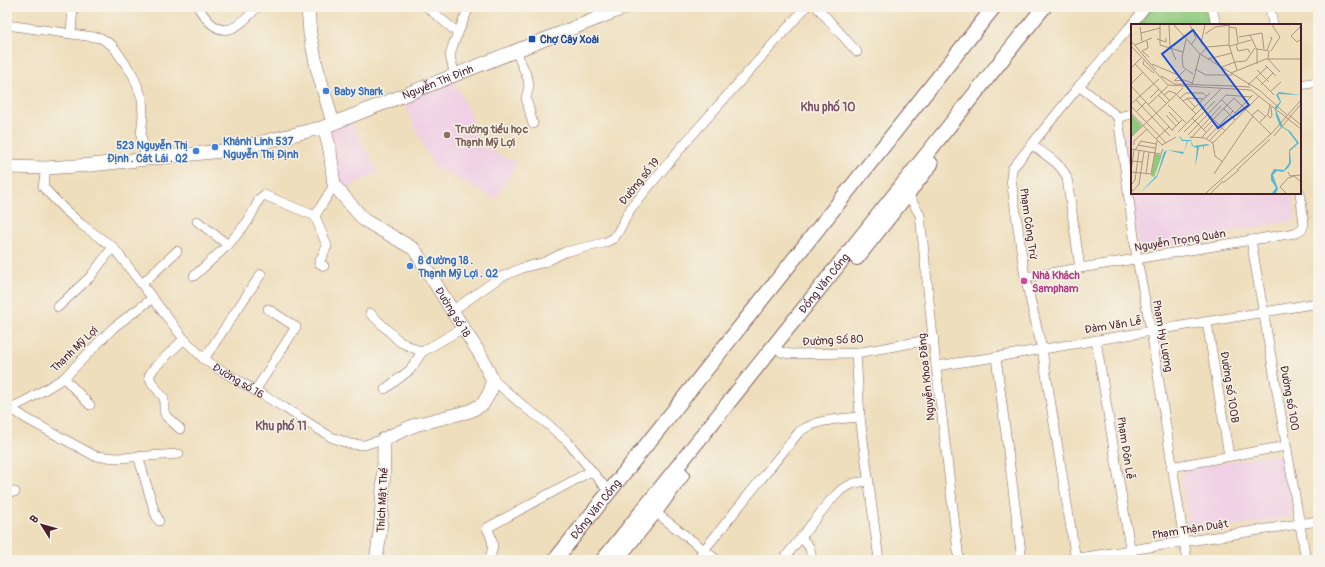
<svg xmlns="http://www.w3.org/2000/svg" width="1325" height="567" font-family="Pangolin,sans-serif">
	<rect width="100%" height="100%" fill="#f7f3e8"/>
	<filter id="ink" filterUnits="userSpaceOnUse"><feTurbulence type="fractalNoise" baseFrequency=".025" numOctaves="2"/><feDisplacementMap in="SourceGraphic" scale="8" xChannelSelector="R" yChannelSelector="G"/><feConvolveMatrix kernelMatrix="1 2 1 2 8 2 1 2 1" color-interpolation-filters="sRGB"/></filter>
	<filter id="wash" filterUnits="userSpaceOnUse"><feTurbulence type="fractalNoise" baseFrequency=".012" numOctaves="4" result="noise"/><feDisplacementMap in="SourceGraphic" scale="16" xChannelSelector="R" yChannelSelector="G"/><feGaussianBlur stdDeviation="0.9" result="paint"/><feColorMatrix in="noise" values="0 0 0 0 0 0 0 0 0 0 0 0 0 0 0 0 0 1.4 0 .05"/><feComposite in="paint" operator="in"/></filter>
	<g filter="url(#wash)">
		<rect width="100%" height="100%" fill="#eedebc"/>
		<path fill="#f0d0e5" d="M453 81 471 115 479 143 503 157 517 162 496 199 433 166 403 101Z
			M351 122 378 172 343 190 336 175 329 130Z
			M1131 126H1132V193H1292L1296 220 1228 232 1222 238 1145 250 1138 245 1124 134Z
			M1276 454 1281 455 1284 458 1293 507 1291 516 1287 518 1194 532 1190 529 1188 525 1181 477 1186 469Z"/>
		<path fill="#8fc97d" stroke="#6c7454" d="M1151 7H1208L1211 25H1138L1140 21Z"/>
	</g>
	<g filter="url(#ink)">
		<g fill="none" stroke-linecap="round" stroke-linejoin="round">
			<defs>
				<g id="street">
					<path d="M198 7C219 41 234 33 257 7"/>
					<path d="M427 7 458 33"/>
					<path d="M817 7 857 52"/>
					<path d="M1212 7 1216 25"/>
					<path d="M1270 7 1273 25"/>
					<path d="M7 25 101 38 113 46 133 75 142 98 143 116 141 135 146 160"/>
					<path d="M71 33 73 7"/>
					<path d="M516 51 528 79 529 87 526 98 533 124"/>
					<path d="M455 76 450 56 453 45 469 7"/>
					<path d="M1300 85 1318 82"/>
					<path d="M1079 86 1118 117"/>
					<path d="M1118 117 1137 259 1151 331 1187 560"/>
					<path d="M1118 117 1132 114"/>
					<path d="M1032 145C1044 154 1061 163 1067 178L1080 268"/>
					<path id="s1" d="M46 168 43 187 64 209 82 225 113 247 184 339 204 359 217 368 285 408 331 437 350 444 364 445 384 439"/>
					<path d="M908 194 920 215 936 366 959 560"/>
					<path d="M197 221 228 245 248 221 260 198 264 195 315 216"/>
					<path d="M1251 240 1306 560"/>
					<path d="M324 266 319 263 327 246 315 216 334 185"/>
					<path d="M194 276 228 245"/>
					<path d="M1025 277 1295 233 1302 229 1304 224 1300 193"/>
					<path d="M142 284 177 251"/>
					<path d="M58 307 90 277 113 247"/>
					<path d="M452 311 499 278 522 268 545 262 565 252 604 243 614 238 618 232 631 208 685 143 806 7"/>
					<path d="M370 313 400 342 422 352 463 328"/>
					<path d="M1207 322 1229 456"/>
					<path d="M1096 340 1132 560"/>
					<path d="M781 352 790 354 856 353 934 339"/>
					<path d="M856 353 860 417 879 560"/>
					<path d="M996 357 1022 560"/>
					<path d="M204 359 261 274"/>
					<path d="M936 366 996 357 1318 303"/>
					<path d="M64 378 90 405"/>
					<path d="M492 379 527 409 544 421 567 441 605 487"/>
					<path d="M385 389 410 370 422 352"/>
					<path d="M255 391 296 327 268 309"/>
					<path d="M12 409 27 419 95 456 117 458 179 454"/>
					<path d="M7 410 29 399 64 378 114 327 153 298"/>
					<path d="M180 429 166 416 164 411V398L152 383 149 376 154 368 184 339"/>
					<path d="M138 456 155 513 159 521"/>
					<path d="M1171 467 1286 446"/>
					<path d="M7 491 15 492"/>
					<path d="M655 512 717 560"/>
					<path d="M801 537 810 548 812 560"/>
					<path d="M489 560C495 546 493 540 487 528L591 471"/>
					<path d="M696 560 799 432C817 419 838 419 860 417"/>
					<path d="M783 560 829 502 842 489 854 483 869 481"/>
					<path d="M1066 560 1318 521"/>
					<path d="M1076 560 1042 349 1025 277 1011 179 1012 169 1079 86 1129 28 1146 7"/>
				</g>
				<g id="secondary">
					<path d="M308 7 310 34 317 68 333 123"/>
					<path id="s2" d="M324 127 330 150 334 185 364 220 414 249 463 328 480 354 492 379 491 390 483 404 470 411 415 425 384 439C384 480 383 520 376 560"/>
					<path id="s3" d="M7 167 46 168 91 165 231 150 324 127 626 7"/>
				</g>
				<g id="primary">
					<path d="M857 258 931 164"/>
					<path id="s4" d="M555 560 994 7"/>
					<path id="s5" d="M603 560 1044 7"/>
					<path d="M616 560 655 512 682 475"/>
				</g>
			</defs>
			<use href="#street" stroke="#83625e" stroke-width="10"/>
			<use href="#secondary" stroke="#83625e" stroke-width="14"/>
			<use href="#primary" stroke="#83625e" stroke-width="16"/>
			<use href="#street" stroke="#fff" stroke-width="9"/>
			<use href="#secondary" stroke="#fff" stroke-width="13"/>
			<use href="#primary" stroke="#fff" stroke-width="14"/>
		</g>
	</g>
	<rect fill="#1a4fb4" stroke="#f7f3e8" stroke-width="1.5" x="528" y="35" width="8" height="8" rx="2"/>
	<g fill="#3f7fe0" stroke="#f7f3e8" stroke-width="1.5">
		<circle cx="326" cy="91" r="4"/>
		<circle cx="215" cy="147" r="4"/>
		<circle cx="196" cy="151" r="4"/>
		<circle cx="410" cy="266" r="4"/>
	</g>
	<circle fill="#8d6e63" stroke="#f7f3e8" stroke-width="1.5" cx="447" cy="135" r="4"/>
	<circle fill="#d1479c" stroke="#f7f3e8" stroke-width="1.5" cx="1024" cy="281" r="4"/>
	<g text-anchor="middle" stroke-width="3" stroke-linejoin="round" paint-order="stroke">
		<g font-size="11" font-weight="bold" fill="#164399" stroke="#f7f3e8" text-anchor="start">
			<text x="540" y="43">Chợ Cây Xoài</text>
		</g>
		<g font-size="11" fill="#4a1f2b" stroke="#f7f3e8">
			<text dy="4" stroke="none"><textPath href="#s3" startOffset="443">Nguyễn Thị Định</textPath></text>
			<text transform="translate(639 181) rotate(-51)" y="4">Đường số 19</text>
			<text transform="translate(1029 224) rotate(82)" y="4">Phạm Công Trứ</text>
			<text transform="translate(1180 240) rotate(-9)" y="4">Nguyễn Trọng Quản</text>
			<text dy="4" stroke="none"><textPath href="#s5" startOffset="354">Đồng Văn Cống</textPath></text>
			<text dy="4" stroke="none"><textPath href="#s2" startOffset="237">Đường số 18</textPath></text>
			<text transform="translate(1113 325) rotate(-9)" y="4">Đàm Văn Lễ</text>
			<text transform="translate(1163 336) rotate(80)" y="4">Phạm Hy Lượng</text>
			<text transform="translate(833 340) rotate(-3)" y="4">Đường Số 80</text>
			<text transform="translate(74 349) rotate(-44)" y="4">Thạnh Mỹ Lợi</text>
			<text transform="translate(926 377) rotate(-96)" y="4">Nguyễn Khoa Đăng</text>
			<text dy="4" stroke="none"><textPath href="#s1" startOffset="297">Đường số 16</textPath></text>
			<text transform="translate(1230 387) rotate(81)" y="4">Đường số 100B</text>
			<text transform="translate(1290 398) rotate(80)" y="4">Đường số 100</text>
			<text transform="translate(1126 448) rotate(81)" y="4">Phạm Đôn Lễ</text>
			<text transform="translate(382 500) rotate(-87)" y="4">Thích Mật Thể</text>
			<text dy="4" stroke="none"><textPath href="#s4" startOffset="65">Đồng Văn Cống</textPath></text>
			<text transform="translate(1190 529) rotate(-9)" y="4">Phạm Thận Duật</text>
		</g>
		<g font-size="11" font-weight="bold" fill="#366cbe" stroke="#f7f3e8" text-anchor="start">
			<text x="334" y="95">Baby Shark</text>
			<text x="223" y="145">Khánh Linh 537<tspan x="223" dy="13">Nguyễn Thị Định</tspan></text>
			<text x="188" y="149" text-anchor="end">523 Nguyễn Thị<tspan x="188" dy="13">Định . Cát Lái . Q2</tspan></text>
			<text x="418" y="264">8 đường 18 .<tspan x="418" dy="13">Thạnh Mỹ Lợi . Q2</tspan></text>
		</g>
		<g font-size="11" font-weight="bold" fill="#785e54" stroke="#f7f3e8" text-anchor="start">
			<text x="455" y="133">Trường tiểu học<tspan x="455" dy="13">Thạnh Mỹ Lợi</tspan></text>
		</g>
		<g font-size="11" font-weight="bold" fill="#b23c85" stroke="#f7f3e8" text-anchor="start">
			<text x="1032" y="279">Nhà Khách<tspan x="1032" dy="13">Sampham</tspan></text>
		</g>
		<g font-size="12" font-weight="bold" fill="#7c5265" stroke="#f7f3e8">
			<text x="828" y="111">Khu phố 10</text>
			<text x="281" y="430">Khu phố 11</text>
		</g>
	</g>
	<g transform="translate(1131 24)">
		<rect width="170" height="170" fill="#eedebc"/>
		<path d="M0 90 11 102 0 113ZM24 130 31 131 23 153 20 152Z" fill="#8fc97d"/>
		<path d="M148 68 170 71 147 70 150 78 145 86 152 103 159 107 168 119 159 127 160 139 157 144 152 148 146 147 142 151 147 165 145 169H141L145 164 140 156V150L143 145 153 146 158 139V126L166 119 157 107 149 102 145 92 144 83 149 78 145 71ZM47 111 52 116H60L62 122 76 120 79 121 73 122V127L72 122 68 123 66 134 64 143 66 124 61 122 60 117H57L53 128 52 130 36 126 26 153 9 169 26 151 33 128 36 126 53 128 56 117H51Z" fill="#54b8d3"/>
		<path fill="none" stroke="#ac9282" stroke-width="1" d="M29 1V21L52 28M38 1 39 23M43 1 69 30 128 66 156 91M59 1 65 14 60 21M74 1 70 19 76 23M170 2 160 12 166 18 170 15M9 3 11 17M98 3 105 4 107 19M10 9 29 4M74 10 84 3 98 1M119 11 126 26V40M108 13 131 9 133 25M26 15 35 18V14M55 16 51 33 52 43 62 50M0 17 25 46M16 17 17 24 11 27 18 33M105 20 107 27 117 25 119 29M4 21 21 14M98 21 106 46M0 22 37 61 120 66 170 105M99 22 120 16M40 24 45 36M126 25 138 27 137 35M136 26 141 14 139 13M140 27 149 13 141 1M70 30 76 23 98 21V1M77 35 101 29M137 35 149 48M13 37 12 40 23 49M104 38 115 37 124 24M4 40 39 77M21 40 47 51M134 41 145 52M91 43 104 38M0 44 10 34M64 45 75 51H101M126 46 138 58M100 49 135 35H170M30 52 44 60 101 62M125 53 143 71M43 57 54 46M44 57 53 56 61 59M0 60 12 48M61 61 69 30M117 61 136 43M130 61 142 49M0 62 42 107M100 62 119 63M140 67 150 58M27 71 36 80M33 71 38 67 44 69 65 90M19 74 28 65M49 74 55 69H72L75 72M56 74 64 83M103 74 140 110M90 75 104 89 122 71M5 76 39 112M52 77 57 74 72 75M0 80 28 55M17 81 37 62M37 81 55 99M0 82 35 119M71 84 94 107M92 84 104 96M61 86 79 69M5 88 15 78M38 88 48 99M0 89 31 121 45 113M35 91 45 102M121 91 127 86 135 93M137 91 139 94 141 92 140 83M158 91 170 101M61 94 75 108M129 98 137 90 139 81M73 105 103 74M41 106 51 96M47 108 90 65M53 108 84 77M57 111 95 71 120 73M143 112 170 80M0 113 52 64M59 113 74 114 82 119M71 113 82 101M60 114 90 82M76 114 102 87M25 115 38 103M79 116 101 93M81 120 128 72M82 120 84 132 92 138M3 121V117L16 105M7 121 24 124M0 125 30 130 32 125M4 126 10 117 25 120M0 137 12 138M106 146 139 115M0 148 20 150 26 117M0 148 3 126M157 148 159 152 170 151M15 150 18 128M83 150 122 92M92 159 108 146M1 160 4 156 8 127M0 166 2 167 8 160 13 128M75 169 140 110 170 76M80 169 92 157M155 169 149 163 157 154 163 152 170 158"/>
		<path fill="#1d4ed8" fill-opacity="0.15" stroke="#1d4ed8" stroke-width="2" d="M62 6 118 81 87 104 31 30Z"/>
		<rect width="170" height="170" fill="none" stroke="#4a1f2b" stroke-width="2"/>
	</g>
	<rect width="1325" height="567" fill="none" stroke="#f7f3e8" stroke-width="24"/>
	<g transform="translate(42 525) rotate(307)" stroke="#f7f3e8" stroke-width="3" paint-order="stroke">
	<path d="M0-3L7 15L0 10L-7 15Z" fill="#4a1f2b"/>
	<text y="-6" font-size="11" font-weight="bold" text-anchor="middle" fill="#4a1f2b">B</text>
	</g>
</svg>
